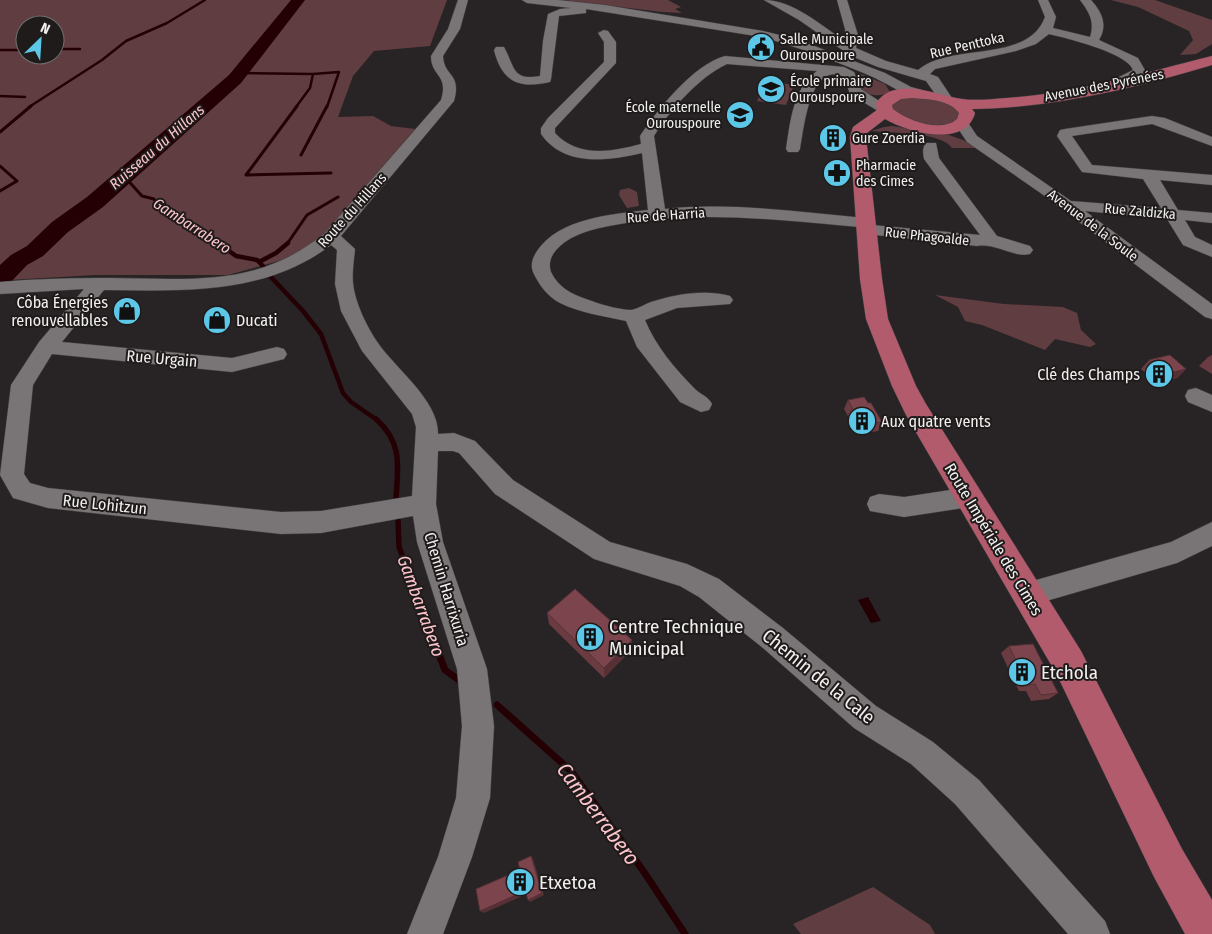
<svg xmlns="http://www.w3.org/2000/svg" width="1212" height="934" font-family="'Fira Sans Condensed',sans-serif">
	<rect width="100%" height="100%" fill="#282425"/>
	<path fill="#603d41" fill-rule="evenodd" d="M0 0H447L430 46 374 51 353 76 338 117 373 116 391 126 415 129 324 235 293 257 228 275H95L9 280 0 288ZM25 25H55V55H25Z
		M562 0H668L681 7 675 9 682 13 662 12Z
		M1111 0H1155L1212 20V44L1196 54 1180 55 1193 40 1189 31 1138 7Z
		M859 73 885 84 890 92C880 98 865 96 859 85Z
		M766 81 794 85 786 105 757 101Z
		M909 95 949 103 959 112V118C939 133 915 122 894 114L891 102Z
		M892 126 949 135 963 140 977 148H952C942 132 890 133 871 131L884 127Z
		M629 188 637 192 639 206 627 208 619 195 620 190Z
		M935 295 1004 304 1063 307 1077 313 1081 330 1096 344 1090 347 1055 339 1045 350 982 325 965 321 958 307Z
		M873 887 930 925 935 934H801L793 924Z"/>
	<path fill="#240005" d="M868 597 881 621 871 623 858 600Z"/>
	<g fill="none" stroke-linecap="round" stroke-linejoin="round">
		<path stroke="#240005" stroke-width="2.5" d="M55 49H80
			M0 50H25
			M240 73 313 74 339 72 327 107
			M0 96 25 97
			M29 107 102 60 126 41 167 23 205 0
			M296 107 310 88 313 74"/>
		<path stroke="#240005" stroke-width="3" d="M297 106 246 175 331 173
			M0 132 31 106
			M301 155 327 106
			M0 166 17 181 0 191
			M124 176 142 196 154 199 157 204 220 244
			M287 244 307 215 338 197"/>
		<path stroke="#240005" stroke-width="4.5" d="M218 243 236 256 257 260 264 267
			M259 262 276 253 288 243
			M270 276 303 311 321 334 343 393 351 402 377 420"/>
		<path stroke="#240005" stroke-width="5.5" d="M376 419C403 443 398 466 396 499
			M398 520 399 547 436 645"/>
		<path stroke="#240005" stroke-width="7" d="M435 644 445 670 463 683
			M497 705 571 771 644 872 685 934"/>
		<path fill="#240005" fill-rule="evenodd" d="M291 0H305L241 83 103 207 68 232 43 256 27 265 9 284 0 286V265L11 255 27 246 52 222 87 197 229 75Z"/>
		<defs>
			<path id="minor" d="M458 0H468L460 29 443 56C444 77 462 73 454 101L341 236 355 249C354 260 352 272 353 283 355 303 367 327 378 343 396 369 439 401 438 434L454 433 475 441 513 480 610 542 687 564 719 579 783 628 876 706 933 742 979 780 1105 921 1110 934H1068L955 804 911 764 854 728 763 648 699 597 680 586 594 559 495 494 459 453 453 451H438L436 504 443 542 487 669 494 726 490 798 472 857 443 934H407L438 857 456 798 462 726 457 669 417 542 413 516 321 533 281 534 48 508 13 498 0 475 11 385 39 342 84 289 0 294V282C33 279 66 278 99 278 156 277 220 286 275 263 293 256 308 246 324 234L441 100C449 74 431 77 431 56L448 29ZM331 245 337 250 335 284 341 311 362 351 412 414 416 427 412 496 321 511 281 512 48 488 30 483 24 474 33 385 52 354 232 372 284 359 287 354 284 349 277 347 232 358 62 342 104 290C184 291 265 295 331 245Z
				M522 0H558L605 5 763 31 796 39 885 73 911 87 922 90 924 93 917 97C901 93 889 85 875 78 839 62 800 48 762 37L586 9V13L559 16 551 79 550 82C519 89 502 82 494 50L496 47H504C515 67 512 81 540 76L543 41 548 14 560 9 571 8 527 3Z
				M764 0C793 0 822 26 846 42L845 29 837 0H847L858 35 856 48 886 61 918 70C950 42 1028 64 1045 17L1038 0H1048L1056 17 1053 28 1090 37C1095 21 1089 12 1080 0H1091C1102 12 1108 25 1099 40L1138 58 1146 72 1117 89H1107L1105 86 1107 83 1133 70C1128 53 1066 38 1049 34L1036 44 1016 51 935 69 930 74 938 77 952 98 945 102 938 98 926 81 878 67 851 56 799 20Z
				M604 30 608 31 616 42V63L555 128V133C578 158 611 152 641 144L640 136C657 110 694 64 725 56L844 67 854 72 861 89 890 108 883 112 878 111 850 94 844 77C810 60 804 128 800 149L798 152H788L786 149C790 124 793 87 817 71L727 64C699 77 670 110 654 136L665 209C731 202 799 212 865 218L871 219 872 225 980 235 924 159C923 153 922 148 926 143H936L939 158 997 236 1030 246 1033 250 1030 254C1013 258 997 243 977 246L866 234 860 233 859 227C779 220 699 210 620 224 598 228 574 232 558 248 551 255 548 263 551 272 558 287 571 294 586 299 599 304 616 309 630 310 636 310 645 304 651 302 675 294 705 289 730 296L733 300 730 304 677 308 645 320C655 345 675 369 695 389 701 395 708 396 712 404L709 410 701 412 680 402 637 347 626 321C604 316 580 313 560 303 547 296 539 285 533 272 530 264 533 257 537 251 559 218 613 214 648 210L642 153C607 161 564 167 541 134V128L548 118 604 62V42L598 33Z
				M1152 116 1165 118 1212 137V146L1152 124 1072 136 1092 165 1212 175V185L1160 180 1178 210 1212 213V223L1185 220 1195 237 1212 245V257L1183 245 1167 219 1085 211 1212 304V319L1205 317 1042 194 967 142 955 124 957 121H967L977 136 1071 201 1161 208 1143 179 1082 172 1057 136 1060 130 1065 129Z
				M1196 388 1212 395V412L1188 402 1185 396 1188 390Z
				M970 487 979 490 982 497 979 504 970 507 904 517 870 511 867 504 870 497 879 494 904 497Z
				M1212 522V546L1177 563 1029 606 1019 603 1015 594 1019 585 1029 582 1171 542Z"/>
			<path id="major" d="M1212 56V65C1134 88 1054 108 972 109L975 113C965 149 907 132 885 119L867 133 866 137 882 279 888 319 916 386 926 404 1081 651 1182 849 1212 900V934H1185L1154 877 1057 675 906 415 892 386 866 319 860 279 850 137 853 127 877 110 876 103C896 75 937 96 962 99 976 101 993 99 1007 98 1078 93 1144 73 1212 56ZM912 98C927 99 950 100 959 113L957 119C941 133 908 121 893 109L892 105 901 99Z"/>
		</defs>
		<use href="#minor" stroke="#424040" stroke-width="1"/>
		<use href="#major" stroke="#424040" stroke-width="1"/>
		<use href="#minor" fill="#797475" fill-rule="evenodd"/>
		<use href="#major" fill="#b25b6d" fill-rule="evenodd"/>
	</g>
	<path fill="#6b3b42" d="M1212 355V374L1199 366 1208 357Z
		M1149 360 1186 369 1177 378 1157 383 1141 369Z
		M848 400 868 403 882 422 878 431 858 434 844 409Z
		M547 613 632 640 631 650 604 678 549 624Z
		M1009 646 1058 693 1049 699 1031 701 1026 691H1019L1001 653Z"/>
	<path fill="#573036" d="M1186 369 1177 378 1157 383 1165 374Z
		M632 640 631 650 604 678V668Z
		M531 856 533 859 544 895 530 902 528 900Z
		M525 891 527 894 484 913 480 911Z"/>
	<path fill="#7c454d" stroke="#573036" d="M1170 355 1186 369 1165 374 1149 360Z
		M864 397 868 403H871L882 422 862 425 848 400Z
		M575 589 632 640 604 668 547 613Z
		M1033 644 1058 693 1041 695 1035 684 1028 685 1009 646Z
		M531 856 542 893 528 900 525 891 480 911 476 889 520 870 518 862Z"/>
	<defs>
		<symbol id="civic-disc" viewBox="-11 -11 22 22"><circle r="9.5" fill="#5dc7e8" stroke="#1f1b1b"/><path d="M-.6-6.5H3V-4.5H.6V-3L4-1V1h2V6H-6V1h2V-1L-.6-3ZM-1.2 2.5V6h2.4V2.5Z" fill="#111"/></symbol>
		<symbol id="school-disc" viewBox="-11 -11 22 22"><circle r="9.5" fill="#5dc7e8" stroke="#1f1b1b"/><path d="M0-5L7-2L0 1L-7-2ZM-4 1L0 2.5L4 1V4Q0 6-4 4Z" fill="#111"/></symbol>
		<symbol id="building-disc" viewBox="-11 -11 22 22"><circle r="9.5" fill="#5dc7e8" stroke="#1f1b1b"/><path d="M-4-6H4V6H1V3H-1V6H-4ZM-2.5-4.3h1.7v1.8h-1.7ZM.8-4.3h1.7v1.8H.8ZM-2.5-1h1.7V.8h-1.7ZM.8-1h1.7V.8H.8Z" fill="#111"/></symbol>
		<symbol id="pharmacy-disc" viewBox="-11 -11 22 22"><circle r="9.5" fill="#5dc7e8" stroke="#1f1b1b"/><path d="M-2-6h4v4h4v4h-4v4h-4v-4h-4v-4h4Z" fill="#111"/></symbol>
		<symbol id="shop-disc" viewBox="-11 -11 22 22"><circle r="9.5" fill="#5dc7e8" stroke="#1f1b1b"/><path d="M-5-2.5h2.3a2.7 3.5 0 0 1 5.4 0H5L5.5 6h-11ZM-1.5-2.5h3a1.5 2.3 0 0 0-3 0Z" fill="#111"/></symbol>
	</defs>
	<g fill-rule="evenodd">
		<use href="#civic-disc" x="745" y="31" width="32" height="32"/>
		<use href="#school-disc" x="755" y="73" width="32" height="32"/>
		<use href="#school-disc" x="724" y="99" width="32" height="32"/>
		<use href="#building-disc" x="817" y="122" width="32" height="32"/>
		<use href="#pharmacy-disc" x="821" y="157" width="32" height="32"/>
		<use href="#shop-disc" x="111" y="295" width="32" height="32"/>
		<use href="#shop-disc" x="201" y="304" width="32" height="32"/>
		<use href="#building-disc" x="1143" y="358" width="32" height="32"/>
		<use href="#building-disc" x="846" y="405" width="32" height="32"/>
		<use href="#building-disc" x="574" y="621" width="32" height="32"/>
		<use href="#building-disc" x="1006" y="656" width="32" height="32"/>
		<use href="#building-disc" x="504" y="866" width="32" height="32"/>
	</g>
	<g text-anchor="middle" stroke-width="4" stroke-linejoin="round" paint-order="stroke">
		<g font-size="14" fill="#f1efef" stroke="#1f1b1b" text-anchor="start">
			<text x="780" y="44">Salle Municipale<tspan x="780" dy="16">Ourouspoure</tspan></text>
			<text x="790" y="86">École primaire<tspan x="790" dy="16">Ourouspoure</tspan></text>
			<text x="721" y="112" text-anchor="end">École maternelle<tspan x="721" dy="16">Ourouspoure</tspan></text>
			<text x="852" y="143">Gure Zoerdia</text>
			<text x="856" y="170">Pharmacie<tspan x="856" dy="16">des Cimes</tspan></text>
		</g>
		<g font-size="14" fill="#f1efef" stroke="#1f1b1b">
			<text transform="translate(967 45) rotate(-13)" y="5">Rue Penttoka</text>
			<text transform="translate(1104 85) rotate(-11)" y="5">Avenue des Pyrénées</text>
			<text transform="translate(352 210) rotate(-48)" y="5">Route du Hillans</text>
			<text transform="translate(1140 211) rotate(5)" y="5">Rue Zaldizka</text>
			<text transform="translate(666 215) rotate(-4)" y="5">Rue de Harria</text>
			<text transform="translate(1093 225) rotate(37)" y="5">Avenue de la Soule</text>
			<text transform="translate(927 236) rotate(6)" y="5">Rue Phagoalde</text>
		</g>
		<g font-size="15" font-style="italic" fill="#fec6cc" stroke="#1f1b1b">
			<text transform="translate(157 147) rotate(-41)" y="5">Ruisseau du Hillans</text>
			<text transform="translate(192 226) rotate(33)" y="5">Gambarrabero</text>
		</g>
		<g font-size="16" fill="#f1efef" stroke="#1f1b1b" text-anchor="end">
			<text x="108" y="308">Côba Énergies<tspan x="108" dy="18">renouvellables</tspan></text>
			<text x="236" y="326" text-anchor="start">Ducati</text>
			<text x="1140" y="380">Clé des Champs</text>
			<text x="881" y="427" text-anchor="start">Aux quatre vents</text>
		</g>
		<g font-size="16" fill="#f1efef" stroke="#1f1b1b">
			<text transform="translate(162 358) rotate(5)" y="6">Rue Urgain</text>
			<text transform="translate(105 504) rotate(6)" y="6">Rue Lohitzun</text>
			<text transform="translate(994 539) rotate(59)" y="6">Route Impériale des Cimes</text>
			<text transform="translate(447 589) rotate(73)" y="6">Chemin Harrixuria</text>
		</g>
		<g font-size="18" font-style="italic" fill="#fec6cc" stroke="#1f1b1b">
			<text transform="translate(421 606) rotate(70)" y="6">Gambarrabero</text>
		</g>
		<g font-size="19" fill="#f1efef" stroke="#1f1b1b" text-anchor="start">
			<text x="609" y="633">Centre Technique<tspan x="609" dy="22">Municipal</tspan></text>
			<text x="1041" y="679">Etchola</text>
			<text x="539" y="889">Etxetoa</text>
		</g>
		<g font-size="19" fill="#f1efef" stroke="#1f1b1b">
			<text transform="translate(819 676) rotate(39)" y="7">Chemin de la Cale</text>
		</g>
		<g font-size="21" font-style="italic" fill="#fec6cc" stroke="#1f1b1b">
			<text transform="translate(598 814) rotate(53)" y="7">Camberrabero</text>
		</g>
	</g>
	<g transform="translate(40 40) rotate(25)"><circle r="24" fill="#1f1b1b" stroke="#737070"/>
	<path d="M0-4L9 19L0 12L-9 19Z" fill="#5dc7e8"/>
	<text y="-8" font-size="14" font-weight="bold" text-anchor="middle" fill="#f1efef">N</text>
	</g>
</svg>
